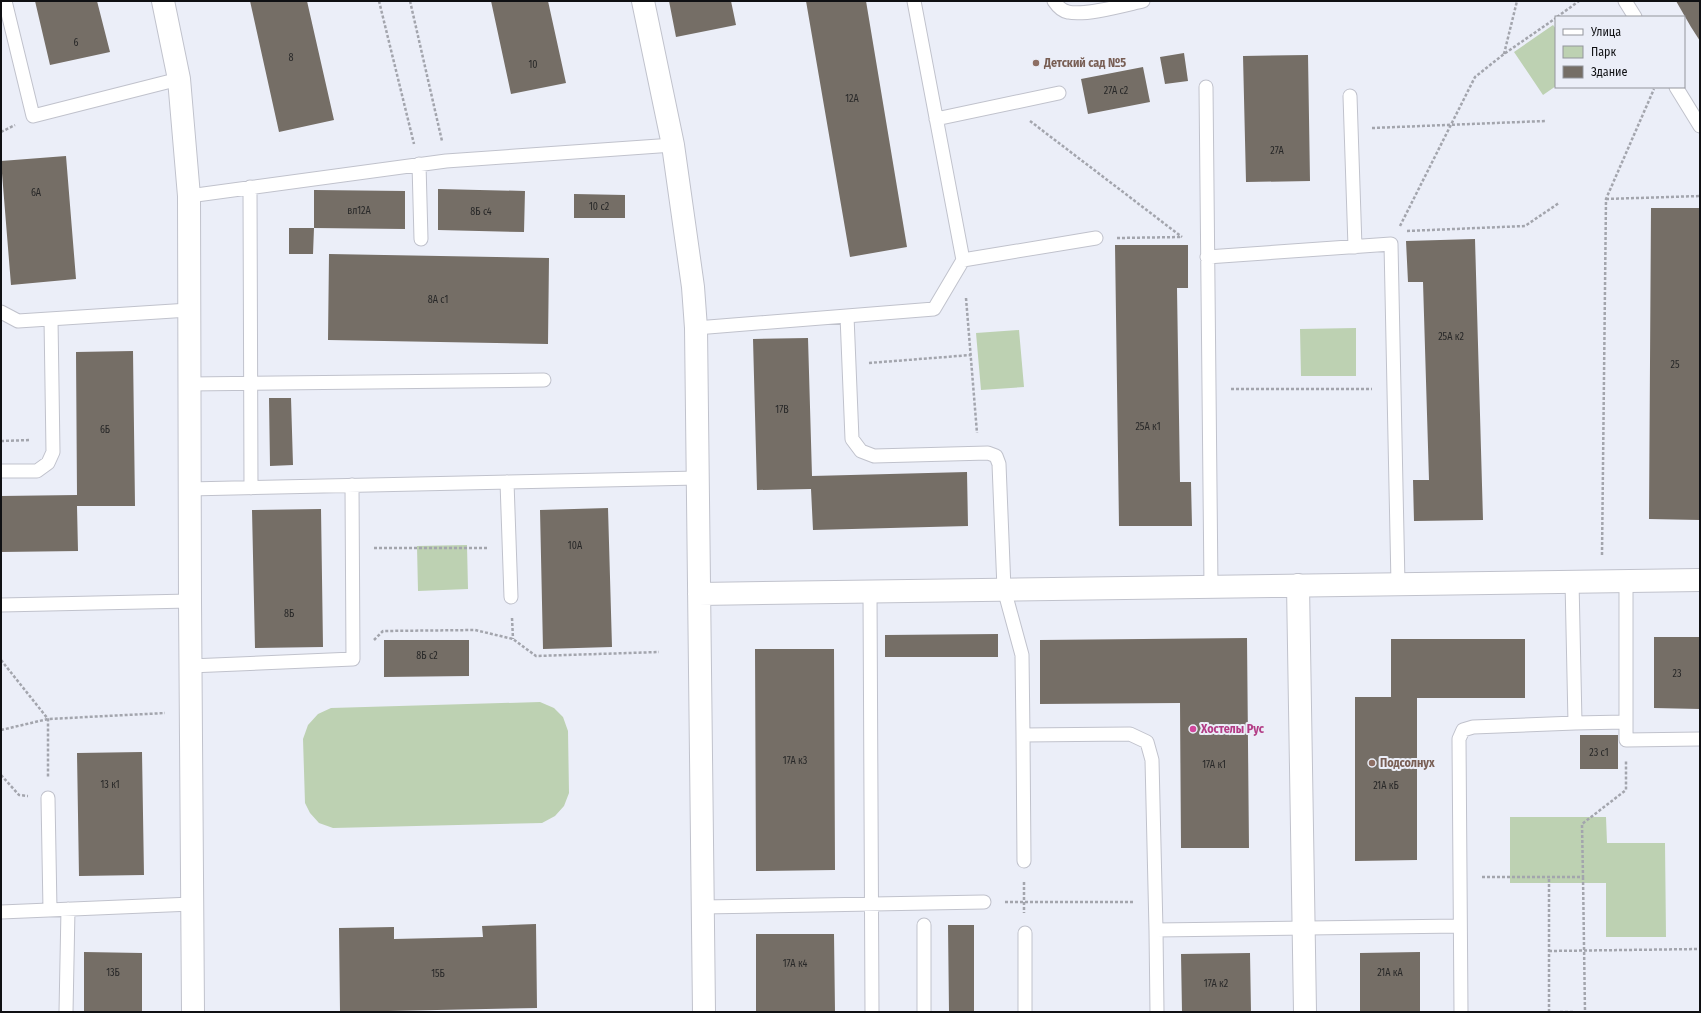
<svg xmlns="http://www.w3.org/2000/svg" width="1701" height="1013" font-family="'Fira Sans Condensed',sans-serif">
	<rect width="100%" height="100%" fill="#ebeef8"/>
	<path fill="#bdd1b2" d="M1553 25 1556 29V86L1543 95 1514 52Z
		M1356 328V376H1301L1300 329Z
		M1019 330 1024 387 981 390 976 333Z
		M467 545 468 589 418 591 417 546Z
		M540 702 554 708 563 717 568 731 569 793 564 806 555 816 542 823 333 828 319 823 310 813 305 803 303 739 308 725 318 714 331 708Z
		M1510 817H1606L1607 843H1665L1666 937H1606V883H1510Z"/>
	<path fill="#756e66" d="M35 1H97L110 52 50 65Z
		M250 1H307L334 120 279 132Z
		M491 1H548L566 83 511 94Z
		M669 1H731L736 25 676 37Z
		M806 1H866L907 247 850 257Z
		M1676 1H1700V41L1691 27Z
		M1184 53 1188 81 1165 84 1160 57Z
		M1308 55 1310 181 1246 182 1243 56Z
		M1143 67 1150 102 1088 114 1081 79Z
		M66 156 76 279 11 285 1 161Z
		M438 189 525 191 524 232 438 230Z
		M314 190 405 191V229L314 228Z
		M574 194 625 195V218H574Z
		M1651 208H1700V520L1649 519Z
		M289 228H314L313 254H289Z
		M1475 239 1483 520 1414 521 1413 480H1429L1423 282H1408L1406 241Z
		M1115 245H1188V288H1177L1180 482H1191L1192 526H1119Z
		M329 254 549 258 548 344 328 340Z
		M808 338 812 476 967 472 968 526 813 530 811 489 757 490 753 339Z
		M133 351 135 506H77L78 551 1 552V496L77 495 76 352Z
		M269 398H291L293 465 270 466Z
		M608 508 612 647 543 649 540 510Z
		M321 509 323 647 255 648 252 510Z
		M998 634V657H885V635Z
		M1654 637H1700V709L1654 708Z
		M1247 638 1249 848H1181L1180 703 1040 704V640Z
		M1391 639H1525V698H1417V860L1355 861V697H1391Z
		M384 640H469V676L384 677Z
		M755 649H834L835 870 756 871Z
		M1580 735H1618V769H1580Z
		M142 752 144 875 79 876 77 753Z
		M536 924 537 1008 340 1012 339 928 394 927V939L483 937 482 926Z
		M948 925H974V1012H949Z
		M756 934H834L835 1012H756Z
		M84 952 142 953V1012H84Z
		M1420 952V1012H1360V953Z
		M1250 953 1251 1012H1182L1181 954Z"/>
	<g fill="none" stroke-linecap="round" stroke-linejoin="round">
		<defs>
			<path id="service" d="M5 1 33 116 179 79
				M914 1 963 260
				M1054 1C1058 7 1062 11 1068 12 1086 16 1125 5 1143 1
				M1625 1 1635 17
				M1206 87 1211 587
				M1676 87 1700 126
				M1350 96 1355 247
				M936 119 1059 93
				M419 164 421 239
				M250 187 251 488
				M189 196 446 161 673 145
				M1207 257 1391 244 1398 584
				M1 312 18 321 189 310
				M847 316 852 439 861 451 874 456 988 453 996 456 999 464 1004 589 1022 655 1023 735 1130 734 1147 742 1152 760 1156 930
				M696 328 934 309 963 260 1096 238
				M189 384 544 380
				M1 471H37L48 463 53 452 51 319
				M507 482 511 597
				M189 489 698 478
				M1626 581V740L1700 739
				M870 592 872 1012
				M1 605 190 601
				M190 666 353 659 352 485
				M1575 723 1625 722
				M1023 735 1024 861
				M48 798 50 910
				M702 907 984 902
				M1 912 192 904
				M1025 933V1012
				M66 1012 68 909
				M924 1012V925
				M1157 1012 1156 930 1460 926
				M1461 1012 1459 739 1463 730 1473 727 1575 723 1572 581"/>
			<path id="minor" d="M163 1 179 79 189 196 190 601 193 1012
				M643 1 673 145 693 287 696 328 704 1012
				M1298 585 1305 1012
				M699 594 1700 580"/>
		</defs>
		<use href="#service" stroke="#c0c2cc" stroke-width="15"/>
		<use href="#minor" stroke="#c0c2cc" stroke-width="24"/>
		<path stroke="#a3a5ad" stroke-width="2.5" stroke-dasharray="3 2" stroke-linecap="butt" d="M379 1 414 144
			M410 1 442 141
			M1557 17 1579 1
			M1504 54 1517 1
			M1030 121 1182 237
			M1372 128 1545 121
			M1 132 15 125
			M1606 199 1700 196
			M1400 226 1475 77 1504 54 1556 18
			M1407 231 1525 226 1559 203
			M1117 238 1182 237
			M966 298 977 433
			M869 363 971 355
			M1231 389H1372
			M1 441 31 440
			M374 548H489
			M1602 555 1606 199 1654 89
			M512 618 513 639
			M374 640 383 631 475 630 513 639 536 656 659 652
			M1 660 48 719V777
			M1 730 48 719 165 713
			M1 775 19 795 28 796
			M1482 877H1583L1582 824 1626 790V761
			M1583 877 1585 1012
			M1024 882V913
			M1005 902H1134
			M1549 951 1700 949
			M1549 1012V877
			M1560 1012H1574"/>
		<use href="#service" stroke="#fff" stroke-width="13"/>
		<use href="#minor" stroke="#fff" stroke-width="22"/>
	</g>
	<g fill="#8d6e63" stroke="#ebeef8" stroke-width="1.5">
		<circle cx="1036" cy="63" r="4"/>
		<circle cx="1372" cy="763" r="4"/>
	</g>
	<circle fill="#d1479c" stroke="#ebeef8" stroke-width="1.5" cx="1193" cy="729" r="4"/>
	<g text-anchor="middle" stroke-width="4" stroke-linejoin="round" paint-order="stroke">
		<g font-size="10" fill="#282828">
			<text x="76" y="46">6</text>
			<text x="291" y="61">8</text>
			<text x="533" y="68">10</text>
			<text x="1116" y="94">27А с2</text>
			<text x="852" y="102">12А</text>
			<text x="1277" y="154">27А</text>
			<text x="36" y="196">6А</text>
			<text x="599" y="210">10 с2</text>
			<text x="359" y="214">вл12А</text>
			<text x="481" y="215">8Б с4</text>
			<text x="438" y="303">8А с1</text>
			<text x="1451" y="340">25А к2</text>
			<text x="1675" y="368">25</text>
			<text x="782" y="413">17В</text>
			<text x="1148" y="430">25А к1</text>
			<text x="105" y="433">6Б</text>
			<text x="575" y="549">10А</text>
			<text x="289" y="617">8Б</text>
			<text x="427" y="659">8Б с2</text>
			<text x="1677" y="677">23</text>
			<text x="1599" y="756">23 с1</text>
			<text x="795" y="764">17А к3</text>
			<text x="1214" y="768">17А к1</text>
			<text x="110" y="788">13 к1</text>
			<text x="1386" y="789">21А кБ</text>
			<text x="795" y="967">17А к4</text>
			<text x="113" y="976">13Б</text>
			<text x="1390" y="976">21А кА</text>
			<text x="438" y="977">15Б</text>
			<text x="1216" y="987">17А к2</text>
		</g>
		<g font-size="12" font-weight="bold" fill="#785e54" stroke="#ebeef8" text-anchor="start">
			<text x="1044" y="67">Детский сад №5</text>
			<text x="1380" y="767">Подсолнух</text>
		</g>
		<g font-size="12" font-weight="bold" fill="#b23c85" stroke="#ebeef8" text-anchor="start">
			<text x="1201" y="733">Хостелы Рус</text>
		</g>
	</g>
	<rect width="1701" height="1013" fill="none" stroke="#0f1013" stroke-width="4"/>
	<rect x="1555" y="16" width="130" height="72" fill="#ebeef8" stroke="#93959c"/>
	<rect x="1563" y="29" width="20" height="6" fill="#ffffff" stroke="#93959c"/>
	<text x="1591" y="36" font-size="12" fill="#0f1013">Улица</text>
	<rect x="1563" y="46" width="20" height="12" fill="#bdd1b2" stroke="#93959c"/>
	<text x="1591" y="56" font-size="12" fill="#0f1013">Парк</text>
	<rect x="1563" y="66" width="20" height="12" fill="#756e66" stroke="#93959c"/>
	<text x="1591" y="76" font-size="12" fill="#0f1013">Здание</text>
</svg>
